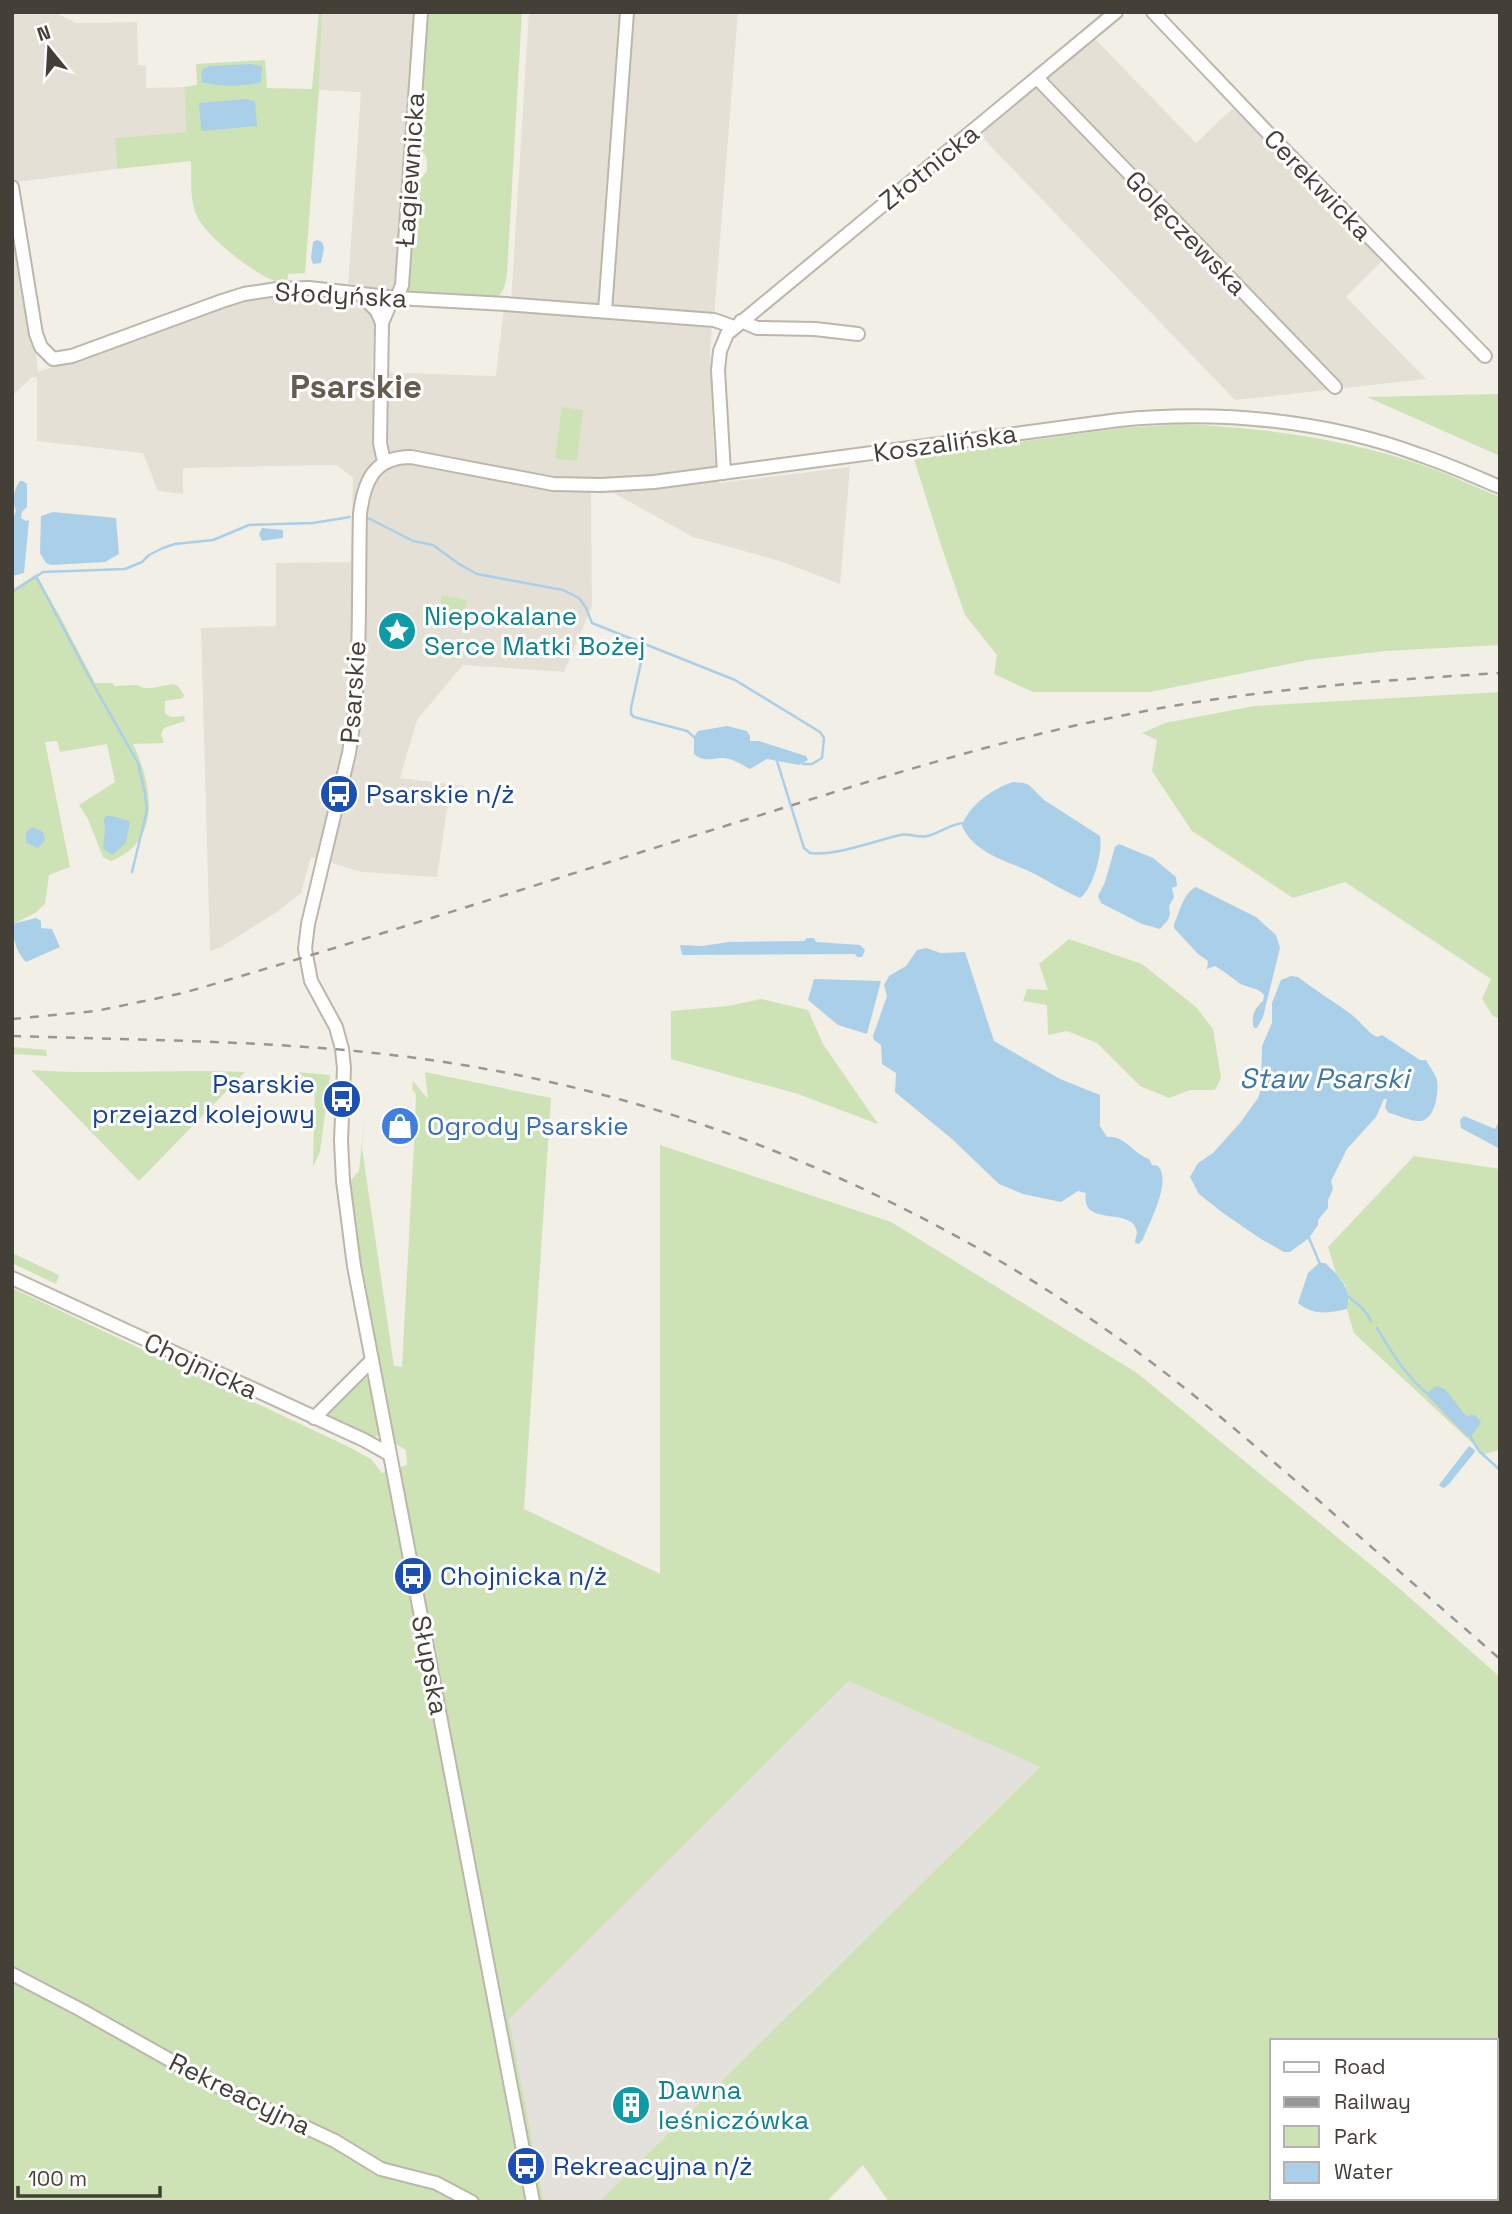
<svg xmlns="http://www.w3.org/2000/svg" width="1512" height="2214" font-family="'Space Grotesk',sans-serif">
	<rect width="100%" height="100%" fill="#f2efe7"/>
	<path fill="#e5e0d6" d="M12 12H54L76 23 137 22 138 65 146 66V88L184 87 186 132 115 138 117 169 17 182 38 372 205 314 271 294 368 306 374 319 372 372 496 376 504 308 712 326 710 348 712 404 714 452 719 483 850 467 840 584 780 561 693 537 612 492 591 493 592 606 564 672 463 665 417 720 400 778 465 786 447 809 437 877 362 872 311 857 301 893 277 912 221 947 210 951 201 628 276 626V563L351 562 353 478 337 465 183 468V494L158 491 143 453 37 441V378L32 377 12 396Z
		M322 12H417L396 293 348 287 361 92 319 90Z
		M529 12H738L714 316 511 302Z
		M1095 39 1196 143 1233 108 1382 261 1346 297 1426 379 1235 400 979 134Z"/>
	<path fill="#e4e0dc" d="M849 1681 1040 1767 599 2202H544L509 2019Z"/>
	<path fill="#cde2b5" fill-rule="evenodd" d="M319 12H322L319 90 305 273 288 274 287 284C263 283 206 237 197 216 189 199 192 179 191 161L117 169 115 138 186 132 184 87 197 85 196 64 265 60 267 88 312 89Z
		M422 12H522L507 273C505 284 505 293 494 299L404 296 411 191 427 171V161L425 154 414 146Z
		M1500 394V456L1367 397Z
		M562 407 583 410 577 461 555 459Z
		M1182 424C1265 428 1346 439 1425 466 1451 475 1475 487 1500 497V645L1385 651 1308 660 1150 692H1033L994 674 997 655 965 615 941 545 913 456 1122 428Z
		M36 574 63 622 95 683H112L115 686 136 685 144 688H153L172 684 178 686 184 695 183 698 165 701V714L172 717 184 716 185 721 164 728 161 734 164 743 133 744C152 784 163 841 111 861L103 857 88 819 79 805 115 782 107 744 60 752 57 741 45 742 70 867 49 875 45 904 35 913 13 924 15 941 12 942V590ZM113 816 130 823C128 840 123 845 111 855 103 840 106 830 113 816Z
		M442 595 467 600 464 614 440 610Z
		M1500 692V1019L1493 1016 1482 999 1491 979 1345 882 1293 898 1192 831 1152 771 1157 740 1142 733 1165 723 1254 706Z
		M1069 939 1142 964 1196 1007 1213 1029 1221 1078 1215 1090H1190L1169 1098 1140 1086 1097 1043 1067 1031 1048 1035 1047 1005 1023 1001 1027 989 1048 990 1039 964Z
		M761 999 808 1010 823 1044 878 1124 798 1094 671 1059V1011L728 1006Z
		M12 1047 46 1050 47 1056 12 1054Z
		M31 1070C102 1075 174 1069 245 1072L139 1181Z
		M296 1072 330 1075 320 1152 313 1167 315 1082Z
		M425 1072 551 1098 524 1509 660 1574V1145L891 1222 1137 1373 1393 1583 1500 1677V2202H889L863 2165 826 2202H599L1040 1767 849 1681 509 2019 544 2202H12V1288L347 1446 371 1459 382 1473 407 1465 406 1450 392 1442 358 1264 349 1182 359 1171 365 1114 362 1148 394 1366 402 1367 415 1126 416 1094 412 1089 413 1081 428 1099ZM1272 2041H1496V2198H1272Z
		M1414 1156 1500 1169V1450L1484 1454 1354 1333 1347 1309 1349 1298 1345 1284 1336 1273 1328 1247Z
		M12 1253 59 1275 56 1284 12 1263Z
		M364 1377 370 1380 380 1433 374 1439 326 1415Z"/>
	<path fill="#aacfe8" d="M250 64 262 66 261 82C244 87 220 87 202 82L201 72 203 69 210 66Z
		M248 99 255 102 257 126 203 131 201 129 199 103Z
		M317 240 322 242 324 248 321 263 313 264 311 258 313 242Z
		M20 481H23L27 484V507L22 512 21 518 26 521 29 520 24 573 12 576V521L16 511C12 501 13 490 20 481Z
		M53 512 116 518 119 554 105 562 51 565 46 563 40 553 41 516Z
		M262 528 283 530V538L262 541 259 534Z
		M727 726 747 731 750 736V741H759L806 756 808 760 799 765 767 759 750 769C742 765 737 761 729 759 715 755 707 765 694 754V737L698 731Z
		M1013 782 1024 783 1029 785 1044 800 1100 836C1103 852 1093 889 1080 898 1064 891 1050 882 1035 874 1009 861 975 855 962 826 969 805 992 789 1013 782Z
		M106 816H113L129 821 130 823 126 843 112 855 103 848 105 831 104 819Z
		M33 827 43 832 45 840 38 848 26 843V832Z
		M1119 844 1153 858 1176 877 1177 886 1172 888 1174 897 1169 906 1170 914 1168 920 1160 929 1142 924 1101 903 1098 896 1105 882 1115 847Z
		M1196 887 1256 917 1276 935 1280 948 1263 1017 1257 1028H1254C1250 1018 1255 1007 1263 1001L1264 995C1258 987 1247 988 1239 983 1231 977 1224 971 1215 966L1207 969 1208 961 1198 954 1174 928V924C1180 912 1183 893 1196 887Z
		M36 918 41 921V928L52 929 60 947 26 962C16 953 13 937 12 924Z
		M807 938H814L816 942 860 945 865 950 862 957H857L855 954 682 955 680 945 702 946 729 942 804 941Z
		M926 948 941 953 965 952 994 1041 1060 1079 1100 1095V1126L1107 1137C1125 1135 1133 1154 1149 1159L1152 1165 1158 1166C1172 1181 1150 1221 1143 1239L1139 1244 1135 1243C1135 1239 1137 1235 1137 1232 1133 1205 1080 1229 1086 1193L1078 1191 1061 1202 1023 1194 999 1184 952 1139 895 1092 896 1073 882 1064 881 1045 874 1040 873 1036 887 996 884 985 889 976 906 966 917 950Z
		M1291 976 1298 977C1316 991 1335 1002 1352 1015 1361 1022 1367 1032 1377 1037L1382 1035 1420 1060H1426C1429 1066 1435 1073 1437 1080 1439 1093 1435 1123 1417 1121 1407 1120 1398 1115 1389 1113L1385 1108 1387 1099H1384L1376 1117 1347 1149 1331 1181 1333 1189 1328 1200V1208L1318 1220V1225L1309 1238 1290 1252H1284L1261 1239 1223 1213 1199 1194 1190 1177 1198 1163 1213 1153 1240 1123 1258 1098 1261 1089 1262 1046 1272 1023V1003L1281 980Z
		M814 979 881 981 867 1034 838 1025 808 1000Z
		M1464 1116 1495 1129 1500 1119V1149L1461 1128 1460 1120Z
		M1319 1263H1325C1340 1277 1352 1288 1347 1309 1328 1313 1313 1316 1298 1303L1308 1273Z
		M1436 1386 1445 1389 1466 1416 1475 1415 1481 1422 1471 1437 1466 1436 1426 1394Z
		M1469 1446 1475 1450 1474 1453 1449 1484 1444 1488 1441 1487 1439 1485Z"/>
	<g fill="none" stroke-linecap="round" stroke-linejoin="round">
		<path stroke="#aacfe8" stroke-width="2.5" d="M368 518 413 541 433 545 459 564 477 574 563 590 579 598 586 608 592 623 735 680 820 732 824 738 822 758 812 764H803
			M37 578 93 684 138 763 145 793 147 810 132 872
			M12 592 43 572 125 569 142 562 149 555 163 548 175 544 213 540 249 525 313 523 350 517
			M645 644 631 708V714L634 717 687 731 694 737
			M777 761 804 848 810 853C837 856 874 841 900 835 909 833 918 838 927 836 940 833 948 825 963 823
			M1309 1238 1320 1264
			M1347 1296C1357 1304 1365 1308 1371 1321
			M1377 1328C1391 1351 1406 1377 1428 1394
			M1470 1436 1479 1451 1500 1470"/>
		<defs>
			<path id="minor" d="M1153 12 1268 133 1485 356
				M1037 78 1335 387
				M12 187 36 334 41 347 53 359 72 356 222 301 244 294 277 289 309 288 397 298 506 304 714 320 734 327
				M360 294 377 311 382 323
				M605 311 627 12
				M741 321 757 328 815 329 858 334
				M384 462 380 443 382 323 390 304 397 298 402 285 421 12
				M724 473 718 370 720 351 727 334 1116 12
				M12 1278 364 1440 389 1454
				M314 1418 372 1360
				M12 1974 81 2010 209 2082 335 2141 381 2169 436 2183 472 2202
				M533 2202 354 1266 343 1181 341 1141 344 1068 342 1049 336 1027 311 981 305 949 308 924 349 753C362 674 358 594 360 514 364 481 374 457 411 457L553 484 601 485 654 482 1119 420C1219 410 1326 420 1420 455 1447 464 1474 476 1500 487"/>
		</defs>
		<use href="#minor" stroke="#bcb6ab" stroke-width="16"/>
		<use href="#minor" stroke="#fff" stroke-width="12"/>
		<path stroke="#969696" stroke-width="2.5" stroke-dasharray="9 9" stroke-linecap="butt" d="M12 1019 96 1011 183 993C374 938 562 876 751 818 873 780 995 741 1120 716 1245 690 1372 681 1500 673
			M12 1036C163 1041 314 1040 463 1065 695 1103 917 1196 1108 1331 1182 1382 1249 1441 1317 1499 1378 1553 1439 1606 1500 1659"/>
	</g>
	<defs>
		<symbol id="sight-disc" viewBox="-11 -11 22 22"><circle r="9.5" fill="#0f9aa8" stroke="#fff"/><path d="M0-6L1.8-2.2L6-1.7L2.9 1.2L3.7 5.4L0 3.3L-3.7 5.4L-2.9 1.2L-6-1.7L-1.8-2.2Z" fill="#fff"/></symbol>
		<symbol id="bus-disc" viewBox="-11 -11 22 22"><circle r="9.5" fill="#1a4fb4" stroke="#fff"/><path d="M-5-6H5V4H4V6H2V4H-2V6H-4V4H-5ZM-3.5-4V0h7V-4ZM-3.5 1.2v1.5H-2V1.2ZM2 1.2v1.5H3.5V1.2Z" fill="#fff"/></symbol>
		<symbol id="shop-disc" viewBox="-11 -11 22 22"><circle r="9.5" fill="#3f7fe0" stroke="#fff"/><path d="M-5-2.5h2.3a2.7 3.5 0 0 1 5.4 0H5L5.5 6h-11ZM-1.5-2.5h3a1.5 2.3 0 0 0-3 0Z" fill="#fff"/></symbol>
		<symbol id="building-disc" viewBox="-11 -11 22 22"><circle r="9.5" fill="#0f9aa8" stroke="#fff"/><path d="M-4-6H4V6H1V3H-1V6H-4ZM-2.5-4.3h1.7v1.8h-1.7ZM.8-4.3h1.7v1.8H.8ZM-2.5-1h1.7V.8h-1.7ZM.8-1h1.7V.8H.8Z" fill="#fff"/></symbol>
	</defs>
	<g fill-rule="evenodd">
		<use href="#sight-disc" x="375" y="609" width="44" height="44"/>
		<use href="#bus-disc" x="317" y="772" width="44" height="44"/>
		<use href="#bus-disc" x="320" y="1077" width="44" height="44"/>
		<use href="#shop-disc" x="378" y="1104" width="44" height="44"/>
		<use href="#bus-disc" x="391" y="1554" width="44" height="44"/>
		<use href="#building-disc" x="609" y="2083" width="44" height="44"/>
		<use href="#bus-disc" x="504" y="2144" width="44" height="44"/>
	</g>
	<g text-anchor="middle" stroke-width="6" stroke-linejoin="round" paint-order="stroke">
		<g font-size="26" fill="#443f37" stroke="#fff">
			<text transform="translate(929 167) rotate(-39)" y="9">Złotnicka</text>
			<text transform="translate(410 170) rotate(-86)" y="9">Łagiewnicka</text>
			<text transform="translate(1318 185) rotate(46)" y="9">Cerekwicka</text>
			<text transform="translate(1186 233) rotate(46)" y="9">Golęczewska</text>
			<text transform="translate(341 295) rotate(3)" y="9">Słodyńska</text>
			<text transform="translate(945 443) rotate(-8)" y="9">Koszalińska</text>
			<text transform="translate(353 692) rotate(-86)" y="9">Psarskie</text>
			<text transform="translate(201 1366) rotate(25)" y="9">Chojnicka</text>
			<text transform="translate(430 1665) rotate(79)" y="9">Słupska</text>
			<text transform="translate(240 2094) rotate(26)" y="9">Rekreacyjna</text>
		</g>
		<g font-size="26" fill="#0d838f" stroke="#fff" text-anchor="start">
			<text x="424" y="625">Niepokalane<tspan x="424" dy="30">Serce Matki Bożej</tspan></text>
			<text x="658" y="2099">Dawna<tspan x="658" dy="30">leśniczówka</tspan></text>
		</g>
		<g font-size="26" fill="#164399" stroke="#fff" text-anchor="start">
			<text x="366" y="803">Psarskie n/ż</text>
			<text x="315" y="1093" text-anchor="end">Psarskie<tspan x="315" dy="30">przejazd kolejowy</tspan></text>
			<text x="440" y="1585">Chojnicka n/ż</text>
			<text x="553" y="2175">Rekreacyjna n/ż</text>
		</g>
		<g font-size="26" fill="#366cbe" stroke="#fff" text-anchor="start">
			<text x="427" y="1135">Ogrody Psarskie</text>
		</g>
		<g font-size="28" font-style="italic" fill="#3c79a4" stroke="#fff">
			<text x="1324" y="1088">Staw Psarski</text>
		</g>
		<g font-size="33" font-weight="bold" fill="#665d4f" stroke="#fff">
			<text x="356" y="398">Psarskie</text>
		</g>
	</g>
	<rect width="1512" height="2214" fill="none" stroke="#443f37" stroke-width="28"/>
	<rect x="1270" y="2039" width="228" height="161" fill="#ffffff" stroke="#b4b2af" stroke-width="2"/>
	<rect x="1284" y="2062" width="35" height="10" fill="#ffffff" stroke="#b4b2af" stroke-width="2"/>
	<text x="1334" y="2074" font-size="21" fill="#443f37">Road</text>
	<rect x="1284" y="2097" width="35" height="10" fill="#969696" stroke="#b4b2af" stroke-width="2"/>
	<text x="1334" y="2109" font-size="21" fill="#443f37">Railway</text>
	<rect x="1284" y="2126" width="35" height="21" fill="#cde2b5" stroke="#b4b2af" stroke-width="2"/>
	<text x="1334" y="2144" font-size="21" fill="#443f37">Park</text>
	<rect x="1284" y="2162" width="35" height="21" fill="#aacfe8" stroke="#b4b2af" stroke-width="2"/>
	<text x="1334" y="2179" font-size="21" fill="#443f37">Water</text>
	<g transform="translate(49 49) rotate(342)" stroke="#ffffff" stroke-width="5" paint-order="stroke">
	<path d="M0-5L12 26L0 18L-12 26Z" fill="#443f37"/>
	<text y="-10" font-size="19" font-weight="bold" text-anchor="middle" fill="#443f37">N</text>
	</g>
	<path d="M18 2186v10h142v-10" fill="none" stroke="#443f37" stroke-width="3.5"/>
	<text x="28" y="2186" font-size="21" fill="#443f37" stroke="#ffffff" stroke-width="5" paint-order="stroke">100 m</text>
</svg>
